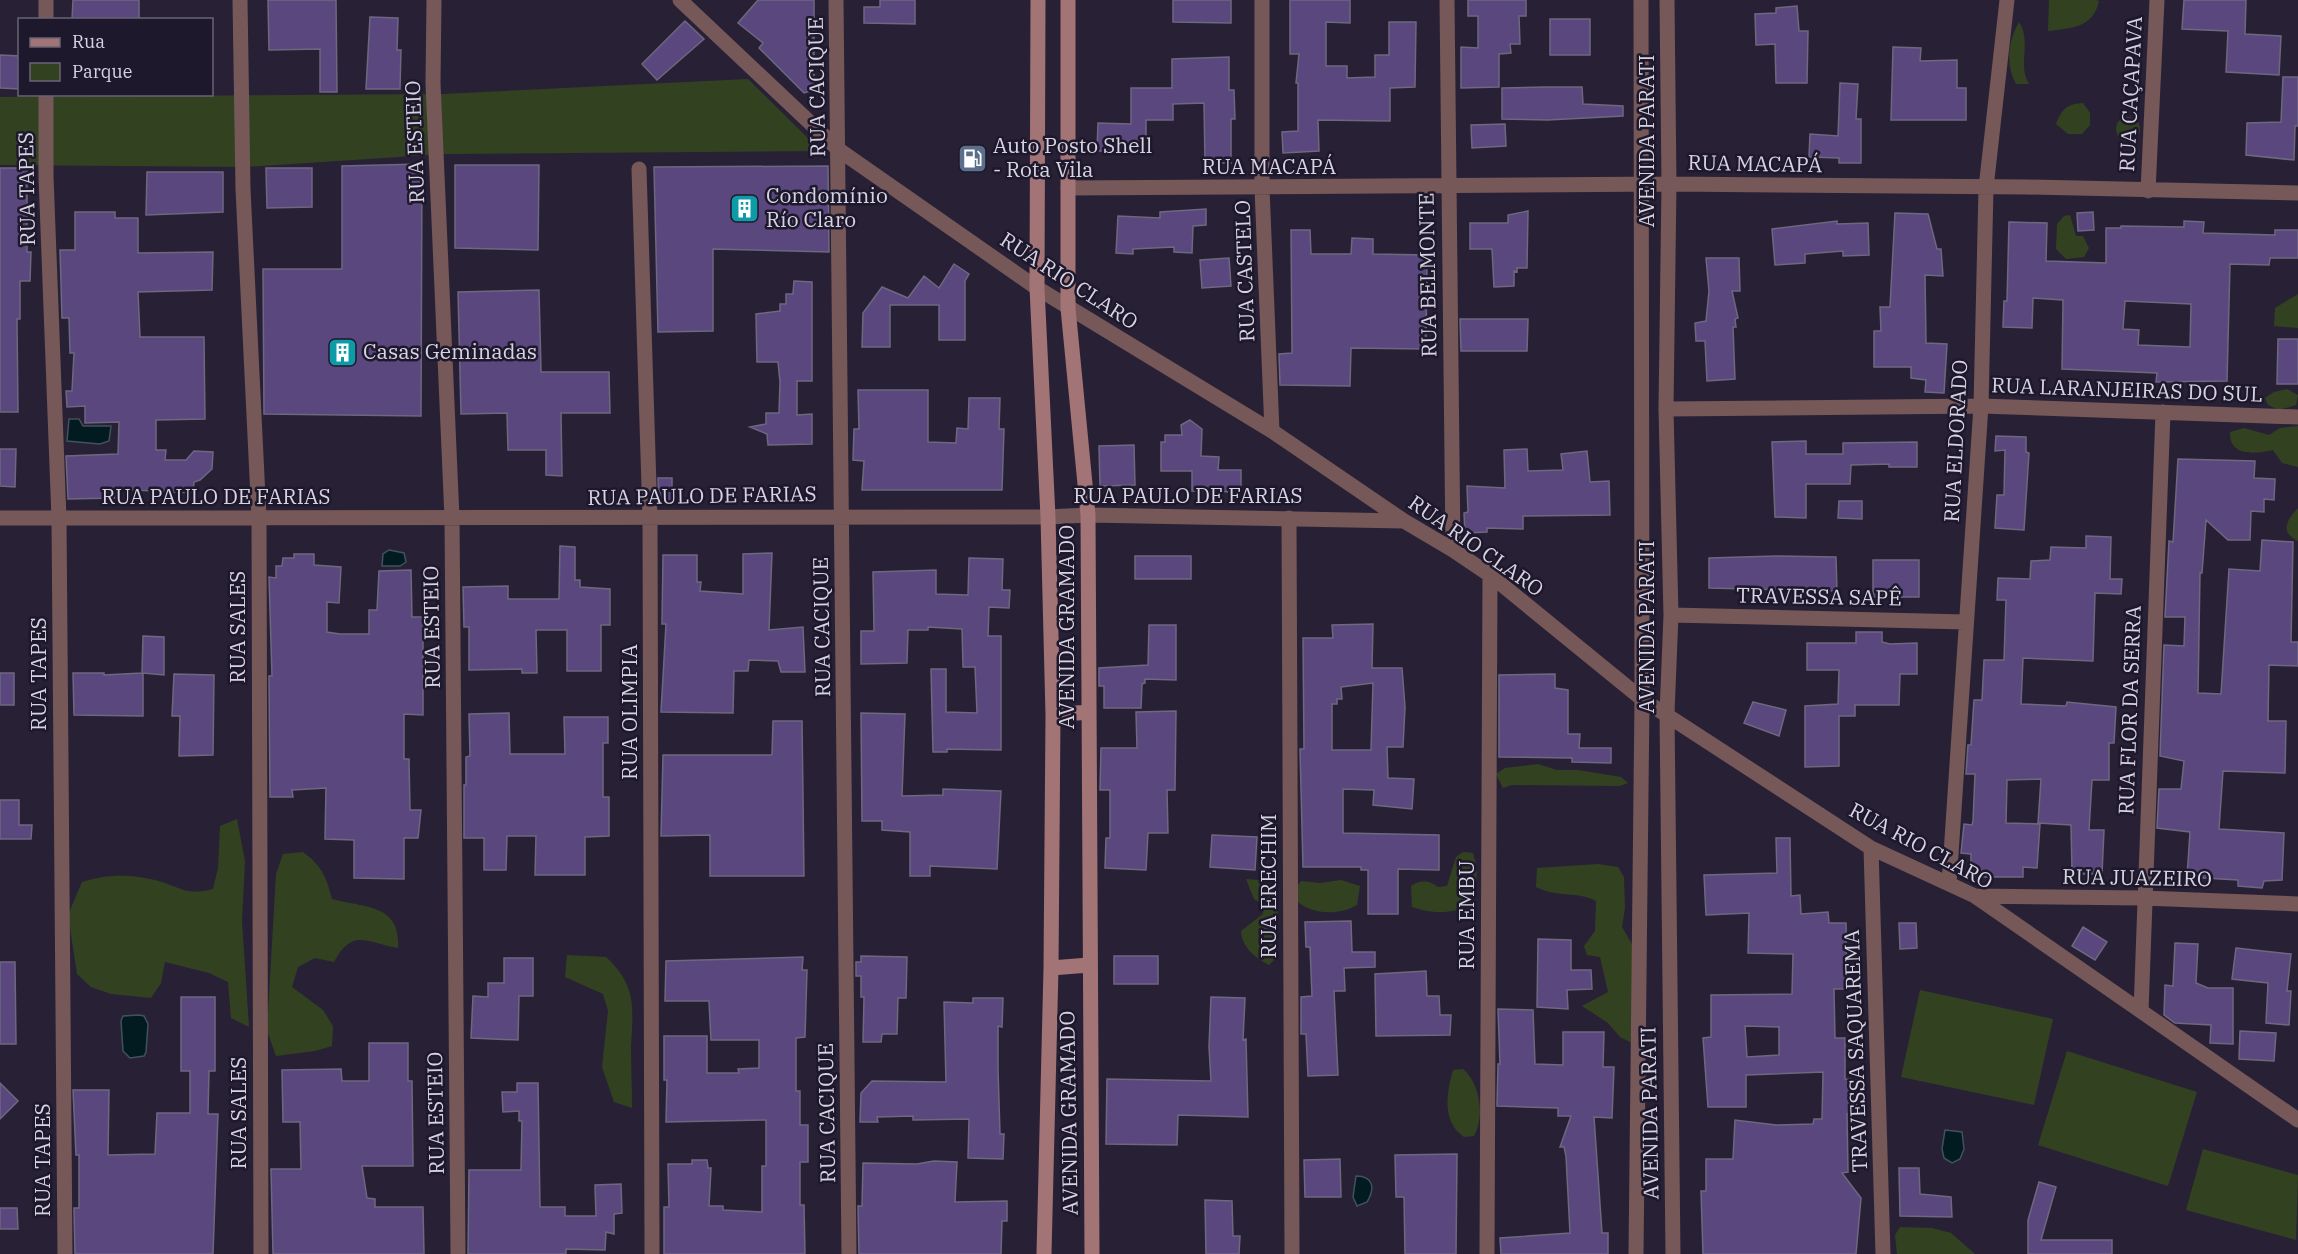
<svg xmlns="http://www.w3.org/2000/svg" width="2298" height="1254" font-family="'IBM Plex Serif',serif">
	<rect width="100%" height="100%" fill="#282136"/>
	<path fill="#324221" d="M2049 0H2096L2099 1C2093 28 2072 28 2048 31Z
		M2019 22C2032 42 2017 64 2029 84H2016C2005 64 2008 42 2019 22Z
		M748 79 821 151 444 154 245 167 0 165V97L444 94Z
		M2083 103 2090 113V125L2082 134H2068L2056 124C2062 109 2067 104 2083 103Z
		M2116 129a12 12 0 1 1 24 0a12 12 0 1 1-24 0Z
		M2070 215 2076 236H2083L2089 248 2084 257 2066 259 2056 249 2057 224 2064 216Z
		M2298 294V328L2274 326 2275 308Z
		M2287 389 2298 395 2296 405 2279 410 2268 405 2265 398 2274 392Z
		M2298 426V467L2282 463 2273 450C2256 454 2229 457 2230 432L2244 428 2269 435 2280 428Z
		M2298 508V541C2279 532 2287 520 2298 508Z
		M1538 764 1557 770H1578L1621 777 1628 783 1620 786 1512 785 1503 788 1496 774 1505 768Z
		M237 819 245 861 242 921 249 1027 231 1018 228 982 209 973 165 962 161 983 151 998 111 994 91 987 77 974 68 915 82 882C108 874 129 874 155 880 181 887 185 896 213 889L218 868 220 826Z
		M303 852C321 865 327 878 332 899 365 908 401 904 398 948 367 943 353 927 334 962L315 958 298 967 292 987 323 1010 333 1026 332 1046 315 1051 276 1056 267 1031 276 874 283 854Z
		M1463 852 1473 853C1479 873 1478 888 1466 906 1450 915 1429 913 1412 907L1411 886C1421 880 1428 880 1438 887L1447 886 1456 857Z
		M1598 864 1618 867 1624 877 1625 908 1622 927 1632 944 1638 1046 1620 1037 1608 1023 1582 1006 1608 992 1600 957 1587 955 1584 946 1595 931 1596 901C1578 891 1558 898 1536 887L1537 868Z
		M1246 879C1254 880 1267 879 1273 887 1282 898 1276 943 1276 958L1269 965C1255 957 1242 948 1241 931L1263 914 1262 904 1254 899Z
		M1341 880 1360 886 1357 905C1338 916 1310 915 1295 899V889L1301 881 1320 883Z
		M567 955 606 957C637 986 633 1007 631 1047 631 1067 632 1088 632 1108L614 1102 602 1067 608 1011 603 994 565 977Z
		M1920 990 2053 1019 2034 1105 1901 1077Z
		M2067 1051 2197 1092 2168 1186 2038 1145Z
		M1463 1069C1480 1083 1485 1116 1474 1136L1464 1137C1442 1122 1446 1094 1453 1070Z
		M2203 1149 2298 1175 2296 1240 2186 1210Z
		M1900 1227 1932 1228 1951 1233 1975 1254H1897L1895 1235Z"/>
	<path fill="#011b21" stroke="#41525b" stroke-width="1.5" d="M69 419H79L83 426H111L109 441 100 444 67 441Z
		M389 550 404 553 406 562 400 566H382L383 554Z
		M139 1015 144 1016 148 1024 146 1052 144 1056 130 1058 123 1051 121 1021 123 1016Z
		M1945 1130 1962 1132 1964 1149 1960 1159 1952 1163 1944 1158 1942 1149Z
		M1356 1176C1374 1176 1375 1189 1367 1202L1357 1206 1353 1197Z"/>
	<path fill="#59477d" stroke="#6e6780" stroke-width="1.5" fill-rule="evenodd" d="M73 0H139V20H72Z
		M268 0H336L337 92H320V49L269 50Z
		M758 0H814V90L804 93 759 48 763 43 738 23Z
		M880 0H915V24L864 23V7H880Z
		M1173 0H1231V23L1173 22Z
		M1290 0H1350V23L1326 22V66H1347V78L1375 77V55H1389V22H1416L1415 87 1390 88V121L1318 120 1319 151 1283 153 1282 132 1298 131V83H1296L1299 54H1290Z
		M1468 0H1526V16H1519L1520 44H1510L1511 53 1499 54V87L1461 88V47L1478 48V16H1468Z
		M2184 0H2246L2245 34 2281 36 2279 75 2226 72 2228 31 2182 29Z
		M1797 6 1799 31H1808L1807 83H1776L1775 44 1756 45 1755 14 1776 13V8Z
		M370 17 398 18 397 50H401L400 89H366Z
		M1550 19H1590V55H1550Z
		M685 21 704 39 657 80 642 64Z
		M1893 47 1921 48 1920 61 1957 60V88H1966V120H1891Z
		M0 55 20 56V89L0 88Z
		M1229 57V90H1234L1235 119H1231V163H1205L1204 103 1173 104V120H1146V151H1097L1098 123 1131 124V88H1172V59Z
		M2283 77H2298V126H2295L2294 160 2246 155 2247 123 2281 122Z
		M1840 83 1858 84 1856 119H1861V163H1839V158L1809 157 1810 134 1838 136Z
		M1544 87H1582L1583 104 1623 106V116L1548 120 1502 119V88Z
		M1505 124 1506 146 1472 148 1471 125Z
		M422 164 421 416 264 414 263 269H342V166Z
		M455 165H539L538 250 455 248Z
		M828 166 829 252 713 249V331L658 332 654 167Z
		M0 168H27V252H31L30 281H20V319H17L18 412H0Z
		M266 168H312V207L267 208Z
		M147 172H223V212L146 215Z
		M1206 209V225L1193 226 1192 253 1174 252V247L1133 249V254L1116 253 1118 216 1160 218V212Z
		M1528 211 1527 268H1517V272L1514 271V286L1494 287 1492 249H1470V223H1508V215Z
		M75 212H115V218H138V253L213 252 212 290 138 292 140 337H204L205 419 156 420V450H166L165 460H186L194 451 213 452 212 469 200 480 194 482 193 493 114 489 115 498 68 499 66 456 118 454 119 422 85 423V406L67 407 66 391H72L74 353H70L69 318H62L60 250H75Z
		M2093 212 2094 230 2078 231 2077 213Z
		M1895 213 1928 214 1937 249H1941L1943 276 1925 275 1926 343 1947 344 1944 393 1925 392 1926 380 1911 378V367H1874V331H1881L1880 307H1890Z
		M1837 221V224L1868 223 1869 255 1843 256V251L1805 254V263L1775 265 1772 229Z
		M2184 221 2204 222 2203 233 2275 235V230H2298V258H2270L2269 265 2230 264 2227 381 2156 382 2157 373 2062 369 2063 300 2033 298 2032 328 2003 327 2004 301H2007L2009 222 2047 223 2046 261 2106 263V228H2121V226L2184 227ZM2125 301 2191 304 2190 347 2138 345 2139 330 2123 329Z
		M1291 230H1310L1311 254H1351L1352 238 1373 239V254L1427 255 1426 349 1351 348 1350 386 1280 385 1279 354 1292 353Z
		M1229 258 1231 286 1202 288 1200 260Z
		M1706 258H1739L1740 291H1732L1738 318 1735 319 1736 327H1733L1735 379 1707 381 1705 341H1696L1695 323 1706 321 1709 291Z
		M954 264 969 274 965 281V340H939V305H890V347H862L863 313 882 287 908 298 924 276 939 288Z
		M794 281 812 282V381H797V415L812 414V444L768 445 767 434 750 427 766 424V413H779L780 382 778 362H757L756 314 780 311V304H786V294H793Z
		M539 290 541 372H609L610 413H561L562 476 546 475V450H508L507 413 461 414 458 292Z
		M1460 319H1528L1527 351H1461Z
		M2278 339H2298V384H2277Z
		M858 390H928V442L956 443 957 428 968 429 969 398H1000L999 429H1004L1002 490H862L864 461 853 460 854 429H859Z
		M1190 420 1202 429 1201 456 1219 457 1218 470H1241V492L1192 491V471H1161V442H1165V435H1182L1181 425Z
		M1996 436 2026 437V452L2029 453 2024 530 1995 528 1997 495H2004L2005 450 1995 451Z
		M1806 441V454H1843V443L1917 442V467H1889V464L1851 465 1850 484H1806V518L1775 517 1772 442Z
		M1134 445 1135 485 1100 486 1099 446Z
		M0 449H16L15 487 0 486Z
		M1527 449 1528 471 1563 470 1561 454 1587 451 1590 482 1609 481 1610 515 1523 516V529L1487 528V532L1465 533 1464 513 1468 512 1467 486 1505 488 1504 450Z
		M2178 459 2255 461 2254 478 2275 479 2274 500 2264 499V512L2251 511 2250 540H2228L2206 520 2202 573H2200L2198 693 2221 694 2229 569 2260 571 2262 540 2293 542 2291 642H2298V666L2269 665 2268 721H2286L2285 773 2223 771 2219 829 2284 833 2282 880 2264 881 2262 888 2238 886V880L2187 877 2190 832 2157 828 2159 789H2181L2184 761 2160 756 2164 645 2184 646 2185 617H2165L2169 541 2173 542Z
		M658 478H672V504H659Z
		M1839 501H1862V519L1838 518Z
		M2086 536 2111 537 2110 579H2122L2121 594 2095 593 2093 661 2023 658 2021 704 2066 706 2067 702 2116 707 2114 743H2109V780H2092L2089 830H2104L2102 874H2078L2080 870H2072L2071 825 2038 823 2041 779 2007 780 2006 823 2040 824 2037 868 2023 867V877H1971V854L1961 853 1964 824 1972 825 1973 821 1975 774H1966L1968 745H1971L1974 700H1982L1984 660H2004L2006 600H1997L1998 578 2030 579 2031 561 2050 560 2051 547 2086 548Z
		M560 546 575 547V580H580V587L610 589V625H601V671H567V630H536L537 673H522V669L469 670V627H464L463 587 508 586V599H559Z
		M772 553 769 630 803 627 805 672H781L778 661 749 660 748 671H734L733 713 661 712 666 624H662L663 555H697V582H701L700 591 743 594V554Z
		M294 554H314V565L341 567 339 603 327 602V632L340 634H369V610H377L379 571 411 570 412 617H423V715L404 714V759H409L410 810H421L418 838H404V879L354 878V840L325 839 326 788 292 790 293 797H270L269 676H272L269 577 276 578V566H282L283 558H294Z
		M1135 556H1191V579H1135Z
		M1776 556 1836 557 1837 591 1709 588V558Z
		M969 558 1003 559 1002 590H1010L1009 608 989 607 988 636H1001V750L947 749V752H933L931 669H946V712L977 713 975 667H963L962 629 928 627V630H908L907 663 861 664V631H874L873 572 936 570V594L968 595Z
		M1873 560H1919V597H1873Z
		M1373 624 1372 668H1402L1405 707 1403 747H1387L1388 778 1414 779 1412 809 1373 805 1374 790 1343 789V833L1439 835V870L1398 869V914H1368V870H1361V867H1303L1300 749H1304L1303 638H1333L1332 625ZM1373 683 1371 750H1332V704H1337V699H1342L1341 687Z
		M1149 625H1176V680L1145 679V683L1142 684 1141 708H1104V686H1099V668L1148 665Z
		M1856 632H1882V642L1890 644 1917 643V674H1900L1899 705H1855V716H1839V766L1805 767V706L1838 704 1839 670H1807V643H1856Z
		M143 636 164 637V675L143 673V716L74 715 73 673H104V675L142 673Z
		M0 673H14V705H0Z
		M174 674 214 675 213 755 179 756 180 716H172Z
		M1555 674V688L1568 690V734H1580L1579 748H1611V763L1572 762V758L1499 757V675Z
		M1753 702 1786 710 1779 736 1744 723Z
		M1176 711 1175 790H1167L1168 833H1148L1146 870 1105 868 1106 838H1110V790H1100L1101 748H1137L1136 712Z
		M509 713 510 754H565L564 717H608V743H603V797H609V836L585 837V875H535L536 836H507L506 870H484V838H464V785H466V757L470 756 469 714Z
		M861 713 905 714 902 796 943 795V789L1001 791 997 869 930 866V876H910V832L882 830V821H862Z
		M773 721H802L804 876H710V835L661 836 663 755H772Z
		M0 800H19V825H32L31 839H0Z
		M1212 835 1257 837 1255 870 1210 867Z
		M1776 838H1790L1791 896 1800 895 1801 914 1828 912 1829 923H1846L1847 989H1834L1835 1038H1845V1079L1857 1080 1856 1114H1847L1848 1172 1842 1173 1861 1198 1856 1254H1703L1701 1191H1706V1159H1733L1735 1120 1776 1125 1813 1124 1814 1119H1822L1823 1072 1746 1075V1107H1708L1703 1038 1711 1037V995L1792 994 1793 954 1748 953 1749 913 1706 915 1704 875 1777 873ZM1745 1026 1779 1027V1055L1747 1057Z
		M1351 921 1352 952H1375V967L1344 968 1345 991H1334L1338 1075 1308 1076 1306 1034H1301V997L1312 996 1310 947H1306L1305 922Z
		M1899 923H1916L1917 948 1900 949Z
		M2083 927 2107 942 2095 960 2072 946Z
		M1538 939 1571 940V970H1591L1592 989 1567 990 1568 1009 1537 1007Z
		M2175 943 2198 944 2196 983 2208 988H2233V1044L2210 1043 2211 1025 2175 1023 2164 1015 2165 985 2173 986Z
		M2236 948 2291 954 2287 991H2291L2289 1025 2266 1023 2268 983 2232 979Z
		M861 956 907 957 906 998H898L897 1034H882L881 1042H863L864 997H861V976H856V962H861Z
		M1114 956H1158V984H1114Z
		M803 957 802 970H807L805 1037 796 1038V1091H800V1125H808V1162H800V1205H804L805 1254H664V1207H669L668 1164H692V1160H707L708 1168H711L709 1206H723V1210L762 1212V1166H766V1120L666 1122 667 1080H664V1036H707V1073H739L738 1069 759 1068V1040H711L709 1001H665L666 961Z
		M504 958H533V996H519L518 1040 471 1038 473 996 488 997V983H504Z
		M0 962H15L16 1044H0Z
		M1426 971 1427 996H1439L1440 1015H1451L1450 1035 1376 1036 1375 974Z
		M181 997H215V1071H209L208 1114H218L213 1254H75L74 1208H79V1155H76L73 1090H109L108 1155 155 1154 157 1113H190V1071H181Z
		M1211 997 1245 998 1243 1040 1246 1039 1248 1117 1178 1115 1177 1145 1106 1144 1107 1079 1211 1081 1209 1047Z
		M973 998H1003L1002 1027 998 1026V1069L1000 1134H1004L1003 1159 968 1158 969 1119 913 1120V1116L877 1117 878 1122H860L861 1093 872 1081 946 1082 944 1002 973 1003Z
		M1498 1009 1533 1010 1535 1064 1563 1065V1032H1604L1603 1067H1614L1612 1118 1594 1117 1602 1233H1608V1254H1501L1500 1238 1570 1233 1566 1156 1564 1147H1560L1571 1116H1558V1108L1497 1106 1498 1064H1500Z
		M2240 1031 2276 1033 2274 1061 2239 1059Z
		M369 1043H408V1081H412L413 1166H362L367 1198 375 1199V1207H423L424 1254H273L271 1169H301L300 1122H283L282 1070 341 1069 342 1081H369Z
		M0 1083 18 1101 0 1119Z
		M517 1083H538L540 1207H565V1216H596L595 1185 621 1184 622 1213 614 1214V1234L606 1232 605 1250 566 1249V1254H468L469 1170H521L522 1121H519V1111L503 1112 502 1092H517Z
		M1457 1154 1456 1254H1405L1404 1197H1396L1395 1155Z
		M1340 1159 1341 1197H1305L1304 1160Z
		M934 1161 957 1162 955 1202 1007 1201V1221H1002L1001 1254H859L858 1206H862L863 1163 917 1164Z
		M1899 1168H1919L1920 1194 1951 1197 1952 1217 1900 1216Z
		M2039 1182 2056 1187 2041 1240H2112V1254H2028V1220Z
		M1205 1200 1232 1201 1233 1236H1240L1239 1254H1206Z
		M0 1208H17L18 1229H0Z"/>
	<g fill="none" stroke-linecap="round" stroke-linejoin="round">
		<path stroke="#765859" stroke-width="15" d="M46 0V20
			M240 0 243 189 259 518 261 1254
			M434 0 433 83 452 518 458 1254
			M680 0 839 150 1037 288 1272 431 1404 521 1453 550 1490 575 1642 699 1871 848 1975 896 2298 1120
			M836 0 849 1254
			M1262 0V188L1272 431
			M1447 0 1453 550
			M1667 0 1669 184 1666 409 1671 615 1667 713 1673 1254
			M46 94V176L59 519 65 1254
			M639 169 650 518 652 1254
			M1068 188 1669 184 2027 187 2298 193
			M2148 191 2157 0
			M1666 409 1981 406 2298 417
			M0 518 1048 517 1088 515 1404 521
			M1289 518 1292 1254
			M1671 615 1966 622
			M1871 848 1883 1254
			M1949 884 1981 406 1986 188 2007 0
			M1975 896 2143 898 2298 904
			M2141 1011 2163 412
			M1487 1254 1490 575
			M1636 1254 1642 699 1641 0"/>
		<path stroke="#a37476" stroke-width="15" d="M1038 0 1037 288 1048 517 1053 715 1051 968 1044 1254
			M1068 0V308L1088 515 1092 1254
			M1053 715 1089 712
			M1051 968 1089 965"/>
	</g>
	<defs>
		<symbol id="fuel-square" viewBox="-11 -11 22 22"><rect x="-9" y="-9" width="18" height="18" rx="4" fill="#5c6f8a" stroke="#1e182c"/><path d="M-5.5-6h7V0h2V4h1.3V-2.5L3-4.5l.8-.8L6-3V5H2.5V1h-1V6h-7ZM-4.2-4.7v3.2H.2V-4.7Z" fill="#fff"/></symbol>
		<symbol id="building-square" viewBox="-11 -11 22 22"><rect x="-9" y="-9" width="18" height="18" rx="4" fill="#0f9aa8" stroke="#1e182c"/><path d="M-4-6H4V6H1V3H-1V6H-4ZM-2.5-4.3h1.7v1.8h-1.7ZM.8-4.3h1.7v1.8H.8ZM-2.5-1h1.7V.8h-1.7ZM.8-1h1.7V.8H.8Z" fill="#fff"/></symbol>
	</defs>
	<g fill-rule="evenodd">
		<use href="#fuel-square" x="956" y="142" width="33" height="33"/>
		<use href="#building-square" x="728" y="192" width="33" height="33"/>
		<use href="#building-square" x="326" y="336" width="33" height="33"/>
	</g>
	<g text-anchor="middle" stroke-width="5" stroke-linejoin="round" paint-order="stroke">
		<g font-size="21" fill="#d7d4e2" stroke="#1e182c">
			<text transform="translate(817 87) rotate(-91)" y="7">RUA CACIQUE</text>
			<text transform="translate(2131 94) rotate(-87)" y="7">RUA CAÇAPAVA</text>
			<text transform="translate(1647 141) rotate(-90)" y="7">AVENIDA PARATI</text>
			<text transform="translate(415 142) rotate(-92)" y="7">RUA ESTEIO</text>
			<text transform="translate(1755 164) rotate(1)" y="7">RUA MACAPÁ</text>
			<text x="1269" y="174">RUA MACAPÁ</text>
			<text transform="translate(27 189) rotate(-91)" y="7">RUA TAPES</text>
			<text transform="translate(1245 271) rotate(-92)" y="7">RUA CASTELO</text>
			<text transform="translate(1428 275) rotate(-91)" y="7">RUA BELMONTE</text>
			<text transform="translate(1069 281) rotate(33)" y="7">RUA RIO CLARO</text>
			<text transform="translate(2127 390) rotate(2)" y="7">RUA LARANJEIRAS DO SUL</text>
			<text transform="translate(1956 441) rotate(-87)" y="7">RUA ELDORADO</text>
			<text transform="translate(702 496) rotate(-1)" y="7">RUA PAULO DE FARIAS</text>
			<text x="1188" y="503">RUA PAULO DE FARIAS</text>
			<text x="216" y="504">RUA PAULO DE FARIAS</text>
			<text transform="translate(1476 546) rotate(35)" y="7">RUA RIO CLARO</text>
			<text transform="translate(1819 597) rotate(1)" y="7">TRAVESSA SAPÊ</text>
			<text transform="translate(238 627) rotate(-90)" y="7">RUA SALES</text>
			<text transform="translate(432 627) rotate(-91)" y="7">RUA ESTEIO</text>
			<text transform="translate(822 627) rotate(-91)" y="7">RUA CACIQUE</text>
			<text transform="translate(1067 627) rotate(-90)" y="7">AVENIDA GRAMADO</text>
			<text transform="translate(1647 627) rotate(-90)" y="7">AVENIDA PARATI</text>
			<text transform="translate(39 674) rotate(-90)" y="7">RUA TAPES</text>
			<text transform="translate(2130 710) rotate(-88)" y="7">RUA FLOR DA SERRA</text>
			<text transform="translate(630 712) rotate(-90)" y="7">RUA OLIMPIA</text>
			<text transform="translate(1921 846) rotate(28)" y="7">RUA RIO CLARO</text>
			<text transform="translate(2137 878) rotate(1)" y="7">RUA JUAZEIRO</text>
			<text transform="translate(1269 886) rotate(-90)" y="7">RUA ERECHIM</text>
			<text transform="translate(1467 915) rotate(-90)" y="7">RUA EMBU</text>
			<text transform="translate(1856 1051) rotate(-92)" y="7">TRAVESSA SAQUAREMA</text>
			<text transform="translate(239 1113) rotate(-90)" y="7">RUA SALES</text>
			<text transform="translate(436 1113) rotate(-91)" y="7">RUA ESTEIO</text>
			<text transform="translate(827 1113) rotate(-91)" y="7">RUA CACIQUE</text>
			<text transform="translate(1069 1113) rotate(-91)" y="7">AVENIDA GRAMADO</text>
			<text transform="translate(1650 1113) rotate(-91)" y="7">AVENIDA PARATI</text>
			<text transform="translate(43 1160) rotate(-90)" y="7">RUA TAPES</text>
		</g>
		<g font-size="21" fill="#d7d4e2" stroke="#1e182c" text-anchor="start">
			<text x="993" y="153">Auto Posto Shell<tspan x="993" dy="24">- Rota Vila</tspan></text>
			<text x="766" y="203">Condomínio<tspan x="766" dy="24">Río Claro</tspan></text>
			<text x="363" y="359">Casas Geminadas</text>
		</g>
	</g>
	<rect x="18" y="18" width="195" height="78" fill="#1e182c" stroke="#686375" stroke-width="1.5"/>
	<rect x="30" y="38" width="30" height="9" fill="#a37476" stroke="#686375" stroke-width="1.5"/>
	<text x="72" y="48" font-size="18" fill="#d7d4e2">Rua</text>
	<rect x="30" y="63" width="30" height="18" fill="#324221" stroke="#686375" stroke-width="1.5"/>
	<text x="72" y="78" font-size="18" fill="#d7d4e2">Parque</text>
</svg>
